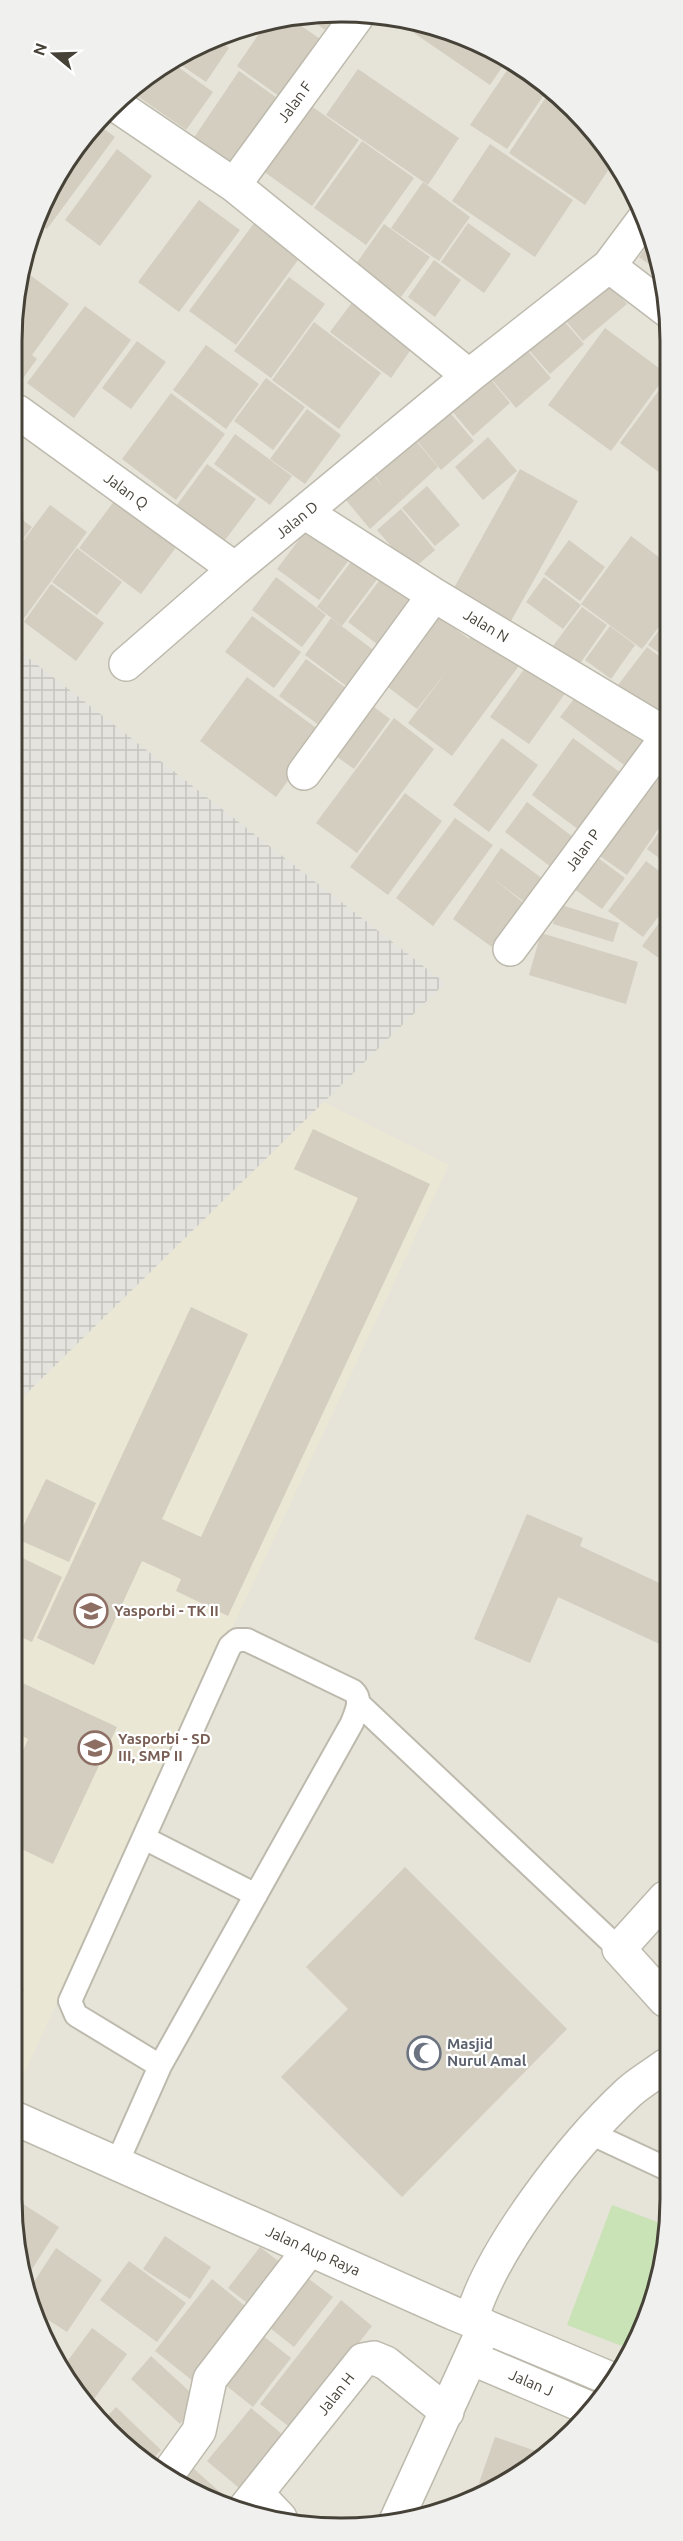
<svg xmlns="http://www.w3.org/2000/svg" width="683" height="2541" font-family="Ubuntu,sans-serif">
	<defs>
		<pattern id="industrial-grid" width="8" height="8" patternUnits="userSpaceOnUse" patternTransform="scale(1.5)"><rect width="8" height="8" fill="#e5e3de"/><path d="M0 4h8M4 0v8" fill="none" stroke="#c6c4bf"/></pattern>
	</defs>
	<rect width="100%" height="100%" fill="#f3f1e9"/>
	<path fill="#e6e3d8" d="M277 18H405L488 46 575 109 637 196 668 299 665 2263 616 2382 542 2461 427 2518 320 2528 196 2495 94 2417 37 2325 12 2200 18 278 67 159 158 68Z"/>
	<path fill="url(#industrial-grid)" d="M17 649 445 983 15 1405Z"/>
	<path fill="#eae7d5" d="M324 1102 449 1165 15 2093 12 2091 15 1405Z"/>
	<path fill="#c9e2b6" d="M612 2205 665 2225V2263L630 2349 567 2325Z"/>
	<path fill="#d3cec0" d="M277 18H290L323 41 283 99 237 66 267 22Z
		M309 18H333L325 30Z
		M392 18H405L488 46 507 60 490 85Z
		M220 42 229 48 206 82 175 61Z
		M171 62 213 92 186 130 133 93 158 68Z
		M512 63 548 89 507 149 470 125Z
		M358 69 459 138 428 185 326 115Z
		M239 71 287 105 241 172 193 139Z
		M550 91 575 109 613 163 585 205 509 153Z
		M303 100 359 140 312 206 256 166Z
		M100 126 115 137 47 229 40 224 67 159Z
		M362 141 414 178 366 245 314 208Z
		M490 144 573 200 535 257 452 201Z
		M117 149 152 176 100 246 65 220Z
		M423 182 470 217 439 261 391 228Z
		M199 200 240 230 179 312 138 282Z
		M260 215 306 249 236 345 189 311Z
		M468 223 511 254 484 293 441 262Z
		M384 224 430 257 401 297 356 264Z
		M651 241 660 272 639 257Z
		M434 260 461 280 435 317 408 297Z
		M22 269 69 304 32 355 37 359 18 385V278Z
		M289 277 325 304 271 378 234 351Z
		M604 278 627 304 583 341 561 315Z
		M359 293 419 338 391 378 330 332Z
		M85 306 131 340 74 418 27 383Z
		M556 312 584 344 550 374 521 341Z
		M314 322 381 373 339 429 272 380Z
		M605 328 667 374 611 451 548 405Z
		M519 340 551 378 516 408 484 370Z
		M137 341 166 362 131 409 102 388Z
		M206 345 259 384 226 429 173 390Z
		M484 371 510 403 473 436 446 404Z
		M266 378 305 407 273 450 234 421Z
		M668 378V479L620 443Z
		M171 393 225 434 176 500 122 459Z
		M446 408 474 441 441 470 413 436Z
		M307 409 341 435 305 484 270 459Z
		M235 434 292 476 270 505 214 464Z
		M411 435 438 467 370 529 341 494 369 470 383 487 371 470Z
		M488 437 517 471 483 500 455 467Z
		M207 464 256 499 222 544 174 509Z
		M520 469 578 501 511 621 454 588Z
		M427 486 460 525 435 546 402 508Z
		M115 500 177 546 141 594 79 548Z
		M50 505 87 532 22 621 17 617V549Z
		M401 509 435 550 412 570 377 530Z
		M17 516 32 527 17 547Z
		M310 525 352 556 319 600 277 569Z
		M631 536 668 564V615L642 649 581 604Z
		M569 540 605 567 580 601 544 574Z
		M77 548 122 582 97 615 52 582Z
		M359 551 384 570 342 626 317 607Z
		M276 577 326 615 302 647 252 610Z
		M382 577 411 598 377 644 348 622Z
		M544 577 581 605 563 629 526 602Z
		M51 584 104 623 76 661 24 622Z
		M582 607 607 625 579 665 553 646Z
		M427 608 469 639 476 630 521 663 452 756 408 723 446 672 417 709 376 678Z
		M252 616 301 652 274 688 225 652Z
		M331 618 380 655 353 691 305 655Z
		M668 618V659L648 645Z
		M610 626 635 645 611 679 585 660Z
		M647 647 668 663V699L657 713 618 685Z
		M532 658 571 685 529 744 490 717Z
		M306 659 350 691 323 728 279 696Z
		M247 677 323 733 276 797 200 741Z
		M580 691 644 739 624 765 560 717Z
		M362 698 390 719 354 769 325 748Z
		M394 718 434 749 357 853 316 823Z
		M502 738 538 765 489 832 453 805Z
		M573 738 621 773 579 830 532 795Z
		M652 765 667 776V816L627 875 594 852Z
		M405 793 442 821 388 895 350 867Z
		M527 802 573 837 551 867 505 832Z
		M455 818 493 845 433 926 396 898Z
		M667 821V864L647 849Z
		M501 848 543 879 526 903 488 875 524 903 492 947 453 919Z
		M586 849 625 878 602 909 563 881Z
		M646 861 667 877V905L643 937 608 911Z
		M558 904 619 923 613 942 553 924Z
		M665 915 667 917V964L642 946Z
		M541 933 638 962 626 1004 529 975Z
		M313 1129 430 1184 228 1616 176 1591 181 1579 142 1561 94 1665 37 1638 191 1307 248 1334 162 1519 201 1537 358 1198 294 1169Z
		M46 1479 96 1503 69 1562 17 1539Z
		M527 1514 583 1538 580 1546 666 1586V1647L558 1597 530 1663 474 1639Z
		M14 1554 62 1577 32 1642 14 1634Z
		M14 1679 117 1727 53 1864 13 1845V1763L17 1764 28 1739 14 1732Z
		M405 1867 567 2029 402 2197 281 2077 348 2009 306 1967Z
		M13 1984 24 1989 13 2014Z
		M12 2197 59 2227 27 2277 12 2199Z
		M165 2236 211 2267 190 2299 143 2269Z
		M260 2247 290 2270 259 2312 228 2288Z
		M56 2248 102 2280 67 2332 34 2311 30 2288Z
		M129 2261 186 2303 157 2342 100 2300Z
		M212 2279 250 2310 193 2381 155 2351Z
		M309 2279 333 2297 294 2347 270 2328Z
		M341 2300 372 2326 292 2429 260 2404Z
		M92 2328 127 2354 88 2407 63 2367Z
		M253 2328 291 2358 253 2407 214 2376Z
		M151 2356 200 2401 180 2424 131 2379Z
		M116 2407 161 2450 151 2461 101 2423Z
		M251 2408 283 2435 239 2488 207 2461Z
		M495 2437 548 2455 542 2461 490 2487 479 2483Z
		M192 2467 232 2503 231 2504 196 2495 179 2482Z"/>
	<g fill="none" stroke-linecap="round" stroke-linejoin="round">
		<defs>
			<path id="service" d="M358 1703 619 1949
				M144 1838 256 1895
				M590 2133 665 2168
				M117 2163 160 2066 352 1723C356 1712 363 1700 353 1691L247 1640H237L230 1646 70 2001 76 2015 160 2066"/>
			<path id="minor" d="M119 107 234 185 469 376
				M234 185 356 18
				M609 266 668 311
				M18 412 235 569
				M306 513 434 595 667 735
				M126 664 235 569 469 376 609 266 644 219
				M304 773 434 595
				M510 949 667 737
				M665 2000 619 1949 665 1898
				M12 2117 453 2313 616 2381
				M471 2320C492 2248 573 2144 628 2093 639 2083 653 2075 665 2066
				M471 2358 591 2409
				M168 2474 199 2431 210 2379 309 2250
				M258 2495 280 2518
				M245 2508 363 2360 374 2358 386 2363 447 2412
				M396 2521 485 2326"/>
		</defs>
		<use href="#service" stroke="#bdbaad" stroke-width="26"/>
		<use href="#minor" stroke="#bdbaad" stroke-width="36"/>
		<use href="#service" stroke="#fff" stroke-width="22"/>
		<use href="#minor" stroke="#fff" stroke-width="33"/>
	</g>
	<defs>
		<symbol id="school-ring" viewBox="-11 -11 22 22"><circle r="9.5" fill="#fff" stroke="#8d6e63" stroke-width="1.5"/><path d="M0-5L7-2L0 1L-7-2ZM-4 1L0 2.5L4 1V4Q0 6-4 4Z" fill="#8d6e63"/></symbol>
		<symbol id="mosque-ring" viewBox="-11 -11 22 22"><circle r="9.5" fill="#fff" stroke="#6b7280" stroke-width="1.5"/><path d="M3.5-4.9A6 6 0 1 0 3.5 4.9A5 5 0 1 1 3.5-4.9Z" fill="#6b7280"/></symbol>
	</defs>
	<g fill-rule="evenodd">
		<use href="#school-ring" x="72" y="1592" width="38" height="38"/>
		<use href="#school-ring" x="76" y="1729" width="38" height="38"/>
		<use href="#mosque-ring" x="405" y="2034" width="38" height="38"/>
	</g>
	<g text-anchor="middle" stroke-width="4.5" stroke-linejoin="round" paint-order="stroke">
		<g font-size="15" fill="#464238" stroke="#fff">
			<text transform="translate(295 102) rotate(-54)" y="5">Jalan F</text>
			<text transform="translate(126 491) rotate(36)" y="5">Jalan Q</text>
			<text transform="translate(297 520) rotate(-39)" y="5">Jalan D</text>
			<text transform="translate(486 626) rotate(31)" y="5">Jalan N</text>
			<text transform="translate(583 850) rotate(-54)" y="5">Jalan P</text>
			<text transform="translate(313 2251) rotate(24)" y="5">Jalan Aup Raya</text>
			<text transform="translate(531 2383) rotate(23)" y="5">Jalan J</text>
			<text transform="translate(336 2394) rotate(-52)" y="5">Jalan H</text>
		</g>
		<g font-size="15" font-weight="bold" fill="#785e54" stroke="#fff" text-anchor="start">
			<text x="114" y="1616">Yasporbi - TK II</text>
			<text x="118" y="1744">Yasporbi - SD<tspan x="118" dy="17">III, SMP II</tspan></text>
		</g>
		<g font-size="15" font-weight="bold" fill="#5b616d" stroke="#fff" text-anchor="start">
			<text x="447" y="2049">Masjid<tspan x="447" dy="17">Nurul Amal</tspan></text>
		</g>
	</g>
	<path d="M0 0H683V2541H0ZM341 22H341A319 319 0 0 1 660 341V2199A319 319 0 0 1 341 2518H341A319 319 0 0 1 22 2199V341A319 319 0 0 1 341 22Z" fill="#f0f0ef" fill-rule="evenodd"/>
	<path fill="none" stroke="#464238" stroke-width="3" d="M341 22H341A319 319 0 0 1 660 341V2199A319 319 0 0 1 341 2518H341A319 319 0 0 1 22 2199V341A319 319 0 0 1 341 22Z"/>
	<g transform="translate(54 54) rotate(289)" stroke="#ffffff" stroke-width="4.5" paint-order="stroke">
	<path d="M0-4.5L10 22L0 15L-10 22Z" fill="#464238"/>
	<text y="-9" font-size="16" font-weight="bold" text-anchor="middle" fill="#464238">N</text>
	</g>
</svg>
